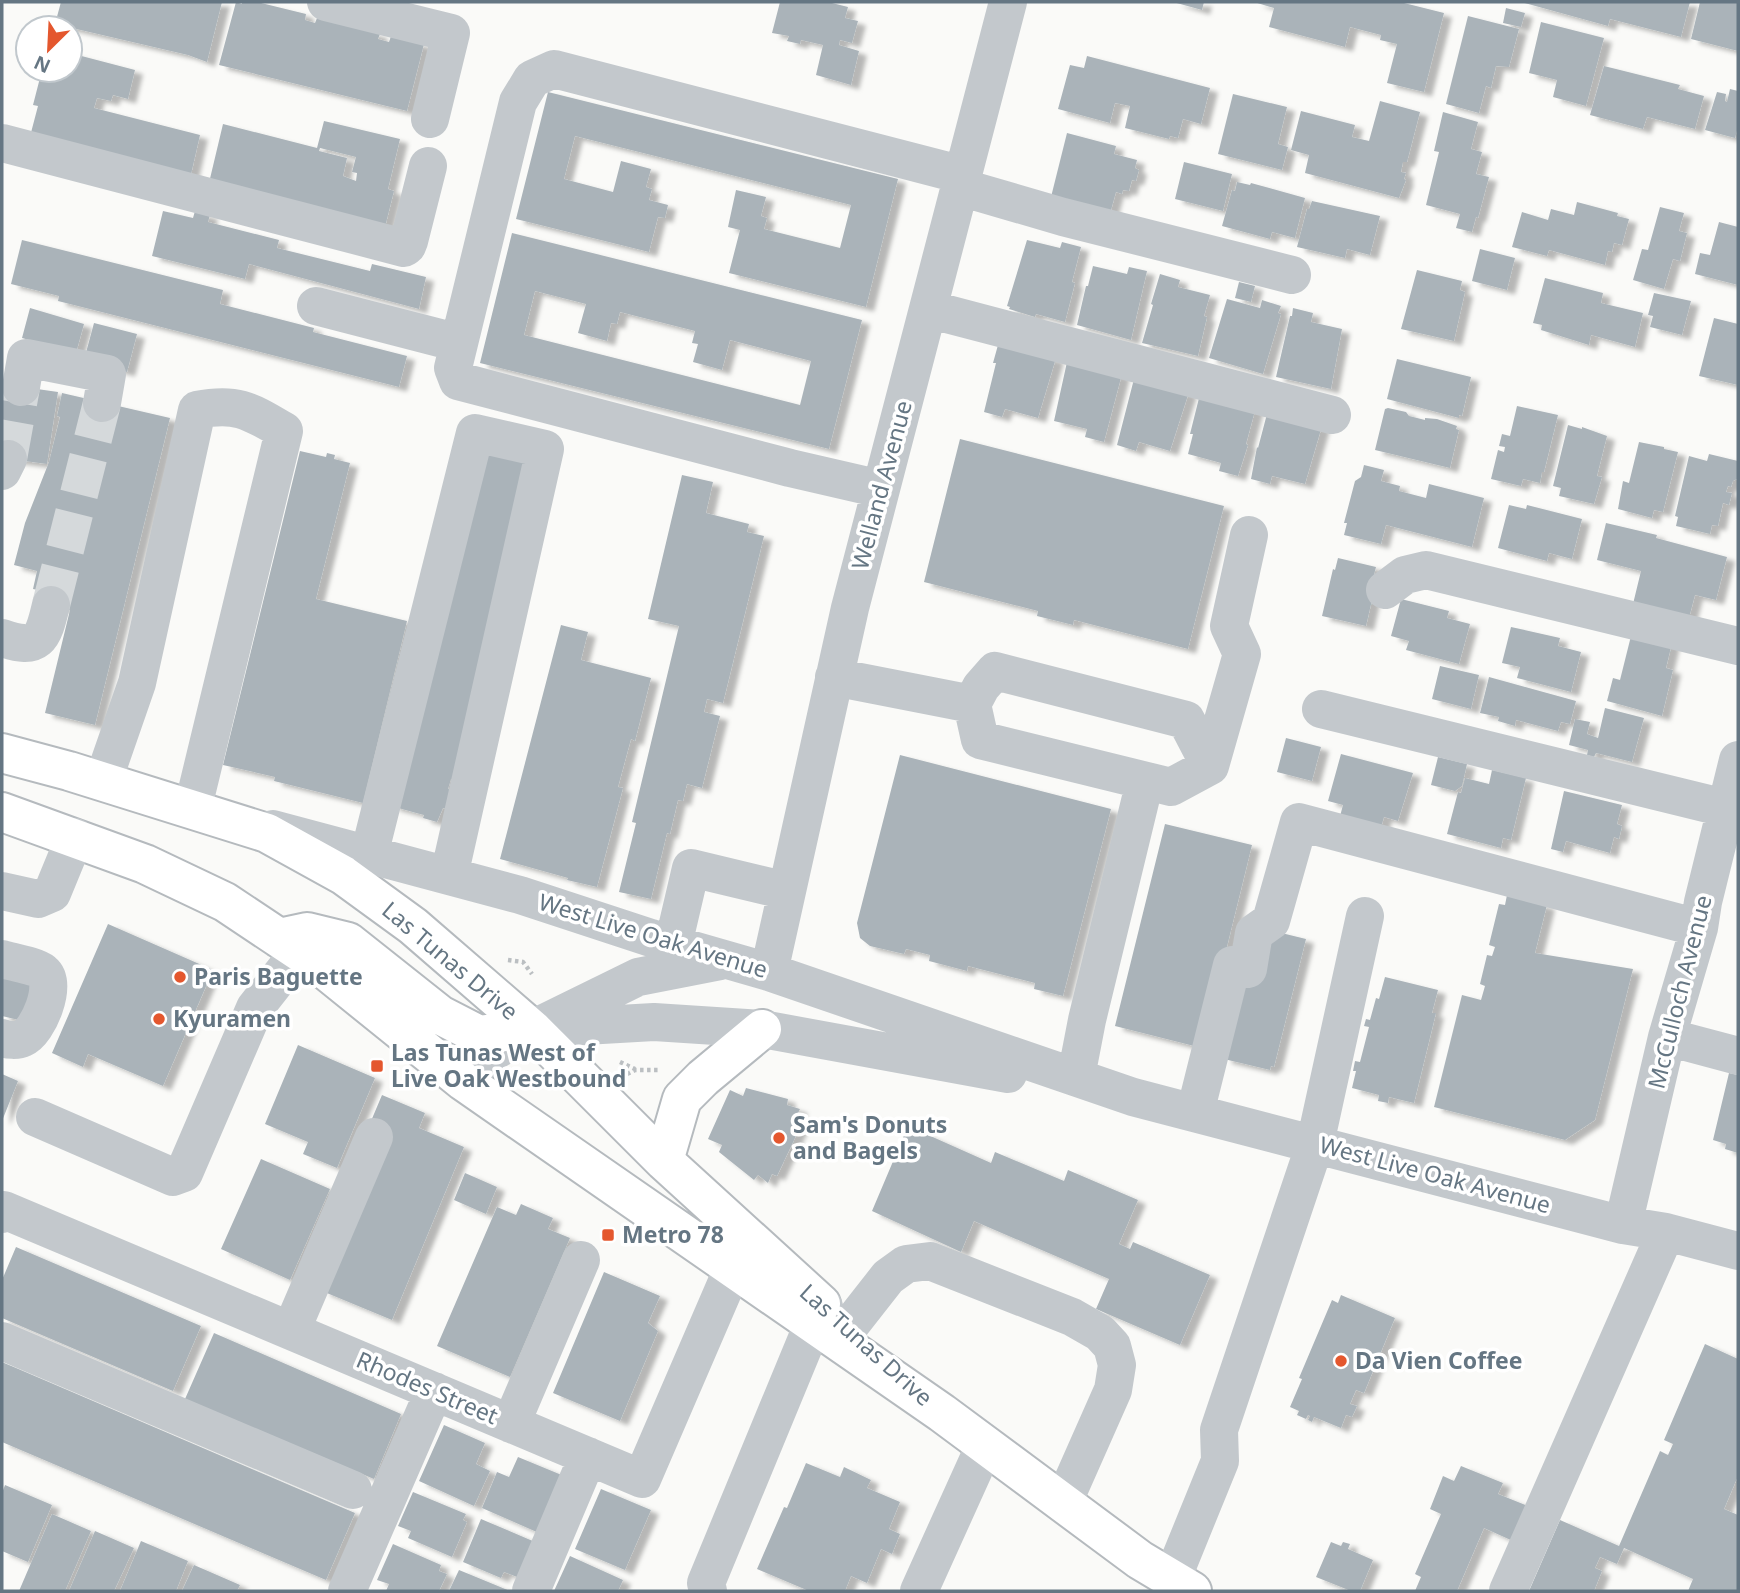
<svg xmlns="http://www.w3.org/2000/svg" width="1740" height="1593" font-family="'Noto Sans',sans-serif">
	<defs>
		<filter id="shadow"><feDropShadow dx="8" dy="4.5" stdDeviation="2" flood-color="#0004"/></filter>
	</defs>
	<rect width="100%" height="100%" fill="#fafaf8"/>
	<path fill="#aab3b9" fill-rule="evenodd" filter="url(#shadow)" d="M61 2H222L207 62 188 55 55 24Z
		M236 2 242 4V2H257L306 14 305 20 315 23 317 18 380 34 378 39 389 42 391 36 424 44 407 111 219 65Z
		M780 2H828L848 7 845 18 858 21 852 43 840 40 839 45 859 51 851 85 816 75 823 45 801 40 800 44 787 41 789 36 772 33Z
		M1173 2H1204L1202 10Z
		M1254 2H1400L1444 13 1424 92 1387 83 1397 44 1380 40 1381 35 1350 27 1345 47 1269 27 1274 8Z
		M1521 2H1690L1681 37 1610 19 1608 26Z
		M1700 2H1738V51L1691 39Z
		M1506 8 1525 13 1521 27 1503 23Z
		M1468 16 1519 29 1509 67 1496 66 1491 88 1486 86 1479 113 1446 104Z
		M1541 22 1604 38 1586 106 1553 97 1557 80 1529 73Z
		M70 53 135 70 128 99 113 95 111 101 97 98 94 108 200 135 189 183 28 144 38 106 33 105 42 70H70Z
		M1087 56 1210 88 1201 124 1183 119 1178 138 1170 136 1169 139 1125 128 1130 106 1115 103 1110 123 1058 109 1070 65 1084 68Z
		M1604 66 1680 85 1678 89 1704 96 1695 129 1647 117 1643 129 1590 115Z
		M1730 89 1738 91V127L1735 138 1705 130 1717 92 1726 94 1725 101 1727 102Z
		M548 92 898 179 866 307 729 273 740 230 728 227 736 190 766 197 761 216 767 218 764 229 840 248 851 205 575 136 564 179 613 192 621 161 651 169 646 187 652 189 649 200 668 205 665 218 658 217 649 252 516 219Z
		M1233 94 1287 107 1278 144 1288 147 1282 170 1218 154Z
		M1380 101 1420 112 1407 162H1403L1401 172 1406 173 1404 179 1406 180 1399 198 1305 173 1309 155 1291 150 1301 111 1355 125 1352 137 1369 141Z
		M1443 112 1478 122 1471 149 1482 152 1476 174 1489 177 1478 218 1476 217 1472 232 1456 228 1460 214 1426 205 1439 152 1434 151Z
		M324 121 400 139 388 189 394 191 384 231 208 187 223 124 317 148ZM320 148 356 157 352 172 357 173 356 181 343 176 347 158 319 151Z
		M1067 133 1116 146 1114 154 1137 160 1135 168 1139 170 1136 181 1132 180 1129 191 1123 190 1122 194 1116 192 1108 221 1049 205Z
		M1184 162 1232 174 1223 211 1175 199Z
		M1237 182 1250 185 1251 183 1305 198 1295 238 1272 232 1270 239 1222 226 1232 190 1235 191Z
		M1312 201 1380 216 1370 255 1347 249 1345 258 1297 247 1307 209H1309Z
		M1577 202 1618 213 1617 216 1629 219 1622 245 1614 243 1612 252 1608 251 1605 265 1549 250 1547 256 1512 247 1522 212 1548 220 1551 209 1574 215Z
		M1660 207 1684 213 1679 231 1687 233 1680 261 1673 259 1664 289 1633 280 1642 249 1648 250Z
		M163 211 193 218 195 211 210 215 208 222 279 240 277 248 370 271 372 264 426 277 419 309 249 264 245 279 152 256Z
		M1719 222 1738 227V285L1695 274 1700 253 1710 255Z
		M512 233 862 320 829 449 480 363ZM535 291 586 304 578 333 607 341 611 323 617 324 620 312 695 331 692 343 698 344 693 362 722 370 730 340 811 361 800 405 524 335Z
		M22 240 223 290 220 304 314 328 313 332 407 356 399 387 58 301 59 296 11 284Z
		M1027 240 1060 248 1062 242 1081 247 1072 282 1075 283 1065 322 1036 314 1035 317 1009 309 1010 307 1007 306Z
		M1480 249 1515 258 1507 290 1472 281Z
		M1093 266 1127 274 1129 267 1147 271 1131 340 1077 325 1086 286H1088Z
		M1417 270 1462 281 1460 290 1465 292 1454 341 1401 329Z
		M1160 274 1180 280 1178 287 1210 295 1204 316 1207 317 1198 356 1142 343 1153 305 1151 304Z
		M1545 278 1603 293 1601 303 1643 313 1635 347 1591 335 1589 345 1541 330 1542 325 1533 323Z
		M1239 282 1255 286 1251 302 1235 298Z
		M1654 293 1691 301 1682 335 1650 327 1653 316 1648 315Z
		M1227 299 1260 308 1262 300 1281 306 1278 313 1281 314 1263 374 1209 358Z
		M30 308 84 324 76 353 22 338Z
		M1293 308 1313 313 1311 322 1342 329 1331 389 1276 377 1290 316H1292Z
		M1714 318 1738 324V385L1699 376Z
		M94 323 137 334 127 372 84 360Z
		M998 345 1056 358 1038 418 1005 409 1002 417 984 412 996 363H993Z
		M1397 359 1471 377 1462 416 1459 415V418L1387 399Z
		M1067 362 1122 374 1104 442 1085 437 1087 429 1054 421Z
		M1135 375 1189 392 1170 451 1139 442 1136 451 1117 445Z
		M2 384 58 392 47 464 2 458Z
		M62 393 170 418 95 725 45 713 70 610 35 602 38 590 33 589 37 571 14 565 25 523 49 462 60 417 57 416Z
		M1200 394 1256 407 1246 444 1248 445 1238 476 1219 471 1221 463 1188 454 1193 434H1190Z
		M1517 406 1558 415 1544 472H1542L1540 483 1523 479 1521 486 1491 479 1498 450 1504 452 1505 447 1499 446 1502 434 1510 436Z
		M1388 408 1406 412 1409 416 1425 420V418L1437 419 1457 426 1456 429 1459 430 1450 468 1375 450 1385 409Z
		M1268 410 1322 426 1305 484 1272 476 1270 484 1251 479 1257 447 1258 448Z
		M1568 425 1582 429V427L1607 436 1597 476 1602 477 1594 504 1559 496 1561 488 1553 486Z
		M960 439 1224 506 1188 649 1074 620 1073 625 1037 616 1038 611 924 582Z
		M1639 442 1664 447V449L1678 452 1663 512 1654 510 1652 518 1618 509 1623 481 1629 483Z
		M479 449 527 460 454 780 451 779 448 789 452 790 447 809 443 808 437 822 423 818 424 815 420 814 391 806Z
		M300 451 326 457 327 453 335 455 334 459 350 463 316 599 407 621 363 803 274 781 275 777 223 765Z
		M1709 454 1738 461V468L1737 479 1733 481 1731 487 1728 486 1726 492 1732 493 1729 505 1723 503 1718 526 1712 525 1710 534 1676 526 1678 517 1675 516 1689 456 1707 461Z
		M1364 465 1384 470 1381 481 1400 486 1399 491 1426 498 1429 484 1484 498 1472 547 1386 525 1381 544 1344 535 1347 523H1344L1355 481 1361 477Z
		M682 475 713 482 706 513 749 524 747 532 764 536 723 703 707 699 704 712 720 716 702 788 687 784 683 801 678 800 670 834 667 833 651 899 619 892 636 823 632 822 679 626 648 619Z
		M1509 505 1526 509 1527 505 1582 519 1572 559 1549 553 1547 561 1498 548Z
		M1606 523 1657 535 1656 538 1727 557 1716 600 1695 595 1689 618 1633 604 1641 571 1597 560Z
		M1338 558 1376 567 1371 586 1375 587 1366 626 1322 616 1333 569 1335 570Z
		M1401 599 1449 611 1447 618 1470 624 1459 664 1406 650 1409 641 1391 636Z
		M561 625 588 632 581 660 651 678 635 741 631 739 618 787 623 788 597 887 567 880 568 878 500 859Z
		M1511 627 1560 638 1558 646 1581 652 1571 692 1517 678 1520 667 1502 663Z
		M1632 632 1672 643 1666 668 1673 670 1662 716 1607 701 1613 678 1620 680Z
		M1440 666 1479 675 1471 709 1432 699Z
		M1489 677 1576 701 1570 724 1561 722 1558 731 1516 720 1515 726 1498 721 1499 717 1480 713Z
		M1605 708 1644 718 1632 762 1596 753 1594 757 1587 755 1588 750 1569 745 1575 719 1590 722 1587 734 1598 738Z
		M1286 738 1321 747 1312 781 1277 772Z
		M1341 754 1413 773 1398 821 1384 817 1380 831 1339 820 1343 805 1328 801Z
		M900 755 1111 809 1063 996 1034 989 1035 983 968 966 967 971 929 961 930 955 906 949 904 954 870 946 860 938 857 923Z
		M1438 757 1467 764 1462 786 1455 791 1431 785Z
		M1492 770 1526 778 1511 840 1503 838 1501 848 1447 834 1458 792 1461 793 1465 778 1489 784Z
		M1564 791 1622 805 1617 824 1622 826 1619 839 1614 837 1610 853 1566 841 1563 852 1551 849Z
		M1165 824 1252 845 1202 1048 1115 1026Z
		M1507 895 1547 905 1535 953 1633 969 1595 1120 1565 1140 1434 1107 1462 995 1481 1000 1485 986 1480 984 1487 955 1492 956 1495 947 1489 945 1499 904 1505 905Z
		M108 924 213 970 163 1086 88 1054 83 1067 52 1053Z
		M1265 929 1306 939 1274 1067 1271 1066 1270 1070 1224 1059 1228 1012Z
		M2 974 33 982 23 1021 2 1016Z
		M1385 977 1438 990 1432 1013H1436L1414 1103 1389 1097 1388 1103 1378 1101 1379 1095 1352 1088 1356 1071H1353L1355 1061 1360 1062 1369 1027 1364 1026 1366 1019 1370 1020 1376 998 1379 999Z
		M298 1045 375 1078 337 1168 303 1154 308 1142 265 1124Z
		M1729 1073 1738 1075V1153L1725 1149 1726 1144 1713 1140Z
		M2 1074 18 1081 2 1121Z
		M746 1088 788 1099 787 1105 800 1109 797 1115 804 1119 777 1176 772 1174 768 1183 758 1175 754 1180 719 1152 722 1145 708 1139 730 1090 743 1096Z
		M382 1095 425 1113 419 1128 464 1147 392 1320 322 1291 371 1121Z
		M908 1126 991 1163 995 1152 1064 1181 1068 1170 1138 1200 1119 1244 1130 1249 1133 1242 1210 1275 1180 1345 1096 1309 1109 1279 974 1221 961 1252 872 1211Z
		M261 1159 330 1189 290 1280 221 1249Z
		M465 1173 497 1187 486 1214 454 1200Z
		M521 1204 553 1218 548 1229 570 1238 510 1377 437 1346 497 1207 516 1215Z
		M16 1247 201 1326 173 1391 2 1318V1280Z
		M604 1272 660 1296 648 1323 658 1331 620 1421 553 1393Z
		M1341 1295 1395 1318 1364 1393 1356 1390 1350 1404 1357 1406 1352 1417 1346 1415 1341 1428 1314 1417 1312 1422 1308 1420 1310 1416 1308 1415 1306 1419 1297 1415 1299 1411 1290 1407 1302 1379 1299 1378 1332 1300 1338 1303Z
		M214 1333 401 1414 374 1479 185 1399Z
		M1705 1344 1738 1359V1476L1724 1509 1738 1515V1591H1688L1693 1579 1624 1548 1617 1564 1600 1557 1595 1568 1602 1571 1594 1591H1529L1560 1520 1619 1546 1660 1451 1668 1455 1673 1444 1664 1440Z
		M2 1362 355 1513 326 1580 2 1442Z
		M444 1425 485 1443 476 1464 490 1471 474 1506 419 1481Z
		M518 1457 564 1476 539 1533 482 1508 497 1472 509 1477Z
		M806 1463 840 1477 844 1467 871 1480 867 1488 900 1502 889 1529 900 1534 892 1554 881 1549 867 1583 851 1576 845 1591H809L757 1569 784 1507 787 1508Z
		M1461 1466 1503 1483 1498 1494 1528 1506 1513 1541 1484 1528 1457 1591H1415L1421 1577 1415 1574 1441 1514 1430 1509 1443 1476 1454 1481Z
		M5 1485 52 1505 28 1562 2 1551V1493Z
		M601 1489 651 1510 625 1570 575 1549Z
		M413 1492 466 1514 463 1520 467 1522 452 1557 408 1538 411 1531 398 1526Z
		M52 1514 91 1531 65 1591H19Z
		M481 1519 535 1542 520 1578 504 1572 501 1578 463 1562Z
		M95 1531 134 1548 114 1591H69Z
		M141 1541 188 1561 176 1591H120Z
		M1331 1542 1341 1546 1343 1542 1350 1544 1348 1549 1373 1560 1360 1591H1351L1316 1577Z
		M393 1544 441 1565 439 1571 447 1574 439 1591H386L389 1584 377 1580Z
		M570 1556 623 1580 618 1591H554Z
		M194 1565 240 1585 237 1591H182Z
		M459 1570 510 1591H449Z"/>
	<g fill="none" stroke-linecap="round" stroke-linejoin="round">
		<path stroke="#d5d9db" stroke-width="38" stroke-dasharray="38 19" stroke-linecap="butt" d="M8 459 21 387
			M51 605 102 403"/>
		<defs>
			<path id="major" d="M2 753 69 771 267 833 343 875 413 926 532 1029 664 1161 821 1304
				M2 812 145 864 225 902 318 964 463 1081 942 1413 1140 1560 1192 1591
				M279 938 307 932 348 942 440 1015 479 1035 532 1029
				M664 1161 682 1099 703 1078 762 1029"/>
		</defs>
		<use href="#major" stroke="#b5babe" stroke-width="42"/>
		<path stroke="#bbbfc2" stroke-width="4.5" stroke-dasharray="3.5 3.5" stroke-linecap="butt" d="M508 960 523 962 532 974
			M620 1062 635 1069
			M627 1074 635 1070H659"/>
		<path stroke="#c3c8cc" stroke-width="38" d="M326 2 451 33 430 119
			M2 143 404 248 407 246 409 241 428 166
			M960 187 1063 217 1292 275
			M316 306 459 343
			M928 309 1332 415
			M21 387 26 358 107 374 102 403
			M2 471 8 459
			M881 489 790 468 458 381 453 368 518 102 532 79 554 69 963 175
			M1385 590 1405 575 1426 570 1738 646
			M2 638C39 651 43 639 51 605
			M834 677 972 704
			M1321 709 1725 808
			M1210 766 1186 720 995 671 981 687 972 704 980 740 1171 787 1210 766 1242 654 1229 626 1249 535
			M103 781 137 683 197 410C237 402 250 411 284 431L193 807
			M273 829 520 895 651 938 769 972 1133 1097 1623 1225 1666 1232 1738 1251
			M369 855 475 433 545 449 449 876
			M2 891 38 899 52 893 75 837
			M673 945 691 868 787 891
			M2 959C12 962 36 966 43 972 58 984 38 1032 23 1038 17 1041 8 1040 2 1038
			M769 972 850 608 1008 2
			M532 1029 654 1022 762 1029 1008 1074
			M1667 1037 1738 1056
			M1076 1077 1087 1020 1145 781
			M463 1081 488 1055 532 1029 638 977 720 961
			M1195 1113 1232 965 1248 969 1254 933 1271 921 1299 822 1699 928
			M35 1117 173 1177 184 1173 255 1008 299 952
			M2 1214 4 1210 642 1479 733 1268
			M1623 1225 1667 1037 1699 928 1703 902 1738 760
			M848 1328 888 1277 906 1264 930 1261 1072 1317 1100 1333 1112 1346 1117 1365 1113 1390 1063 1503
			M291 1331 374 1137
			M2 1341 353 1490
			M511 1424 581 1260
			M1172 1579 1220 1461 1219 1430 1315 1144 1365 916
			M347 1591 434 1391
			M531 1591 588 1456
			M708 1591 706 1583 813 1324 824 1307
			M919 1591 985 1445
			M1508 1591 1666 1232"/>
		<use href="#major" stroke="#fff" stroke-width="38"/>
	</g>
	<g fill="#e4572e" stroke="#fff" stroke-width="2.5">
		<circle cx="180" cy="977" r="7"/>
		<circle cx="159" cy="1019" r="7"/>
		<rect x="370" y="1059" width="14" height="14" rx="3.5"/>
		<circle cx="779" cy="1138" r="7"/>
		<rect x="601" y="1228" width="14" height="14" rx="3.5"/>
		<circle cx="1341" cy="1361" r="7"/>
	</g>
	<g text-anchor="middle" stroke-width="7" stroke-linejoin="round" paint-order="stroke">
		<g font-size="23" fill="#657683" stroke="#fff">
			<text transform="translate(882 485) rotate(-75)" y="8">Welland Avenue</text>
			<text transform="translate(653 936) rotate(17)" y="8">West Live Oak Avenue</text>
			<text transform="translate(450 961) rotate(40)" y="8">Las Tunas Drive</text>
			<text transform="translate(1680 992) rotate(-76)" y="8">McCulloch Avenue</text>
			<text transform="translate(1435 1175) rotate(15)" y="8">West Live Oak Avenue</text>
			<text transform="translate(866 1345) rotate(42)" y="8">Las Tunas Drive</text>
			<text transform="translate(427 1388) rotate(23)" y="8">Rhodes Street</text>
		</g>
		<g font-size="23" font-weight="bold" fill="#657683" stroke="#fff" text-anchor="start">
			<text x="194" y="985">Paris Baguette</text>
			<text x="173" y="1027">Kyuramen</text>
			<text x="391" y="1061">Las Tunas West of<tspan x="391" dy="26">Live Oak Westbound</tspan></text>
			<text x="793" y="1133">Sam's Donuts<tspan x="793" dy="26">and Bagels</tspan></text>
			<text x="622" y="1243">Metro 78</text>
			<text x="1355" y="1369">Da Vien Coffee</text>
		</g>
	</g>
	<rect width="1740" height="1593" fill="none" stroke="#657683" stroke-width="7"/>
	<g transform="translate(49 49) rotate(204)"><circle r="33" fill="#ffffff" stroke="#c1c8cd" stroke-width="2"/>
	<path d="M0-5L12 26L0 18L-12 26Z" fill="#e4572e"/>
	<text y="-10" font-size="19" font-weight="bold" text-anchor="middle" fill="#657683">N</text>
	</g>
</svg>
